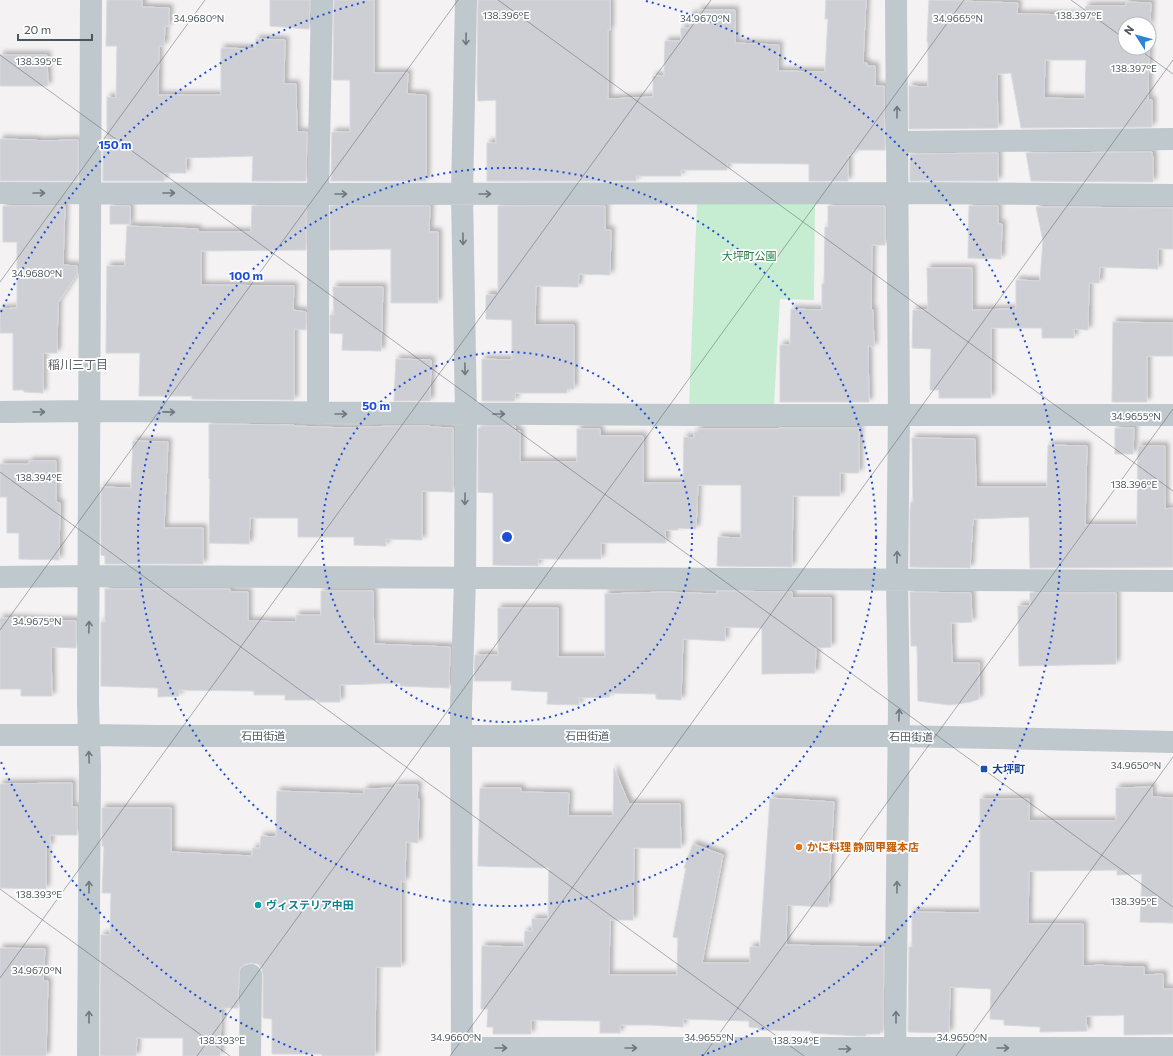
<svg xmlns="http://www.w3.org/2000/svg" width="1173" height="1056" font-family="Commissioner,'Noto Sans JP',sans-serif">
	<defs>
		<filter id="shadow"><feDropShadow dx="3.5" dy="-3.5" stdDeviation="2" flood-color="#0004"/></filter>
	</defs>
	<rect width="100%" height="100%" fill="#f4f2f3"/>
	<path fill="#c6edd1" d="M815 201 814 300 780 299 774 406 689 407 697 203Z"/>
	<path fill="#cdcfd4" stroke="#d7d9dd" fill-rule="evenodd" filter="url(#shadow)" d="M107 0H142V7L169 8V26H165L164 46H159L158 95H221V48L255 49 256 39 285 40 284 84H296L297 132H307L306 181H252L253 156 186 158V173H164V181H103V140H107V97L116 98 117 46H106Z
		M270 0H310L309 29 270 26Z
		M334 0H374V73H408L407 94 426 95V181H331L332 132H350V80H333Z
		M478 0H610V30H608V99L653 97V76H664L665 41H681V28H690V15L699 14 698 10H735V43L779 45 778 71 825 72 828 19H825L826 0H866L863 63H867V66H875V86H884L885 150H853V155H848V181H809V164L727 163V170H681V176H636V181H487V143H496V100L478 101 477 83Z
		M929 0 1018 3 1017 14 1085 15 1086 6H1126V2L1151 3 1149 42V24H1125V48H1149L1148 100H1152V127L1021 128 1011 73 997 74 998 128 909 129V86L928 87V42H927ZM1045 60H1086L1085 99 1044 98Z
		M0 55H47L48 86H0Z
		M0 139 37 140V141L78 140V181H0Z
		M1152 152V156H1153V182L1031 181 1026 153Z
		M998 153V181H910V154Z
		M3 206H65L63 265 77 266V274L58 303 57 353H43V393L24 392V390H13V333H0V309L17 308V242H3Z
		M110 206H130V224H110Z
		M252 206H306V250L201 251V285L294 286 293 310 306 312V330L294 329V400L192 399V396H139L140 353H106L107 266H125L127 226 198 229V232H251Z
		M330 206H430L429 232H438V303H391V249L330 250Z
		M498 206H605V230H611L610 275 579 274 578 287 536 286 535 325H574V389H567V393H515V401H482V359L512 360V320L486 319V295H498Z
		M828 206H885V245H872L871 310H873L874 347 868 346 869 402H780V345H790L791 309 822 310V284H824L825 227H828Z
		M969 206H998V224H1002L1001 259 968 258Z
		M1036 207 1173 208V249H1158V269L1100 267 1099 283H1089L1088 330 1074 329V338H1042V328H991V398H939V390H930L931 349 912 348 913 310H928L927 268H972V310L1016 309V280L1040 281 1043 241Z
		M333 287H383L381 351 342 350 343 334 330 333V315H334Z
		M1113 322 1173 323V356H1147V402H1112Z
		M396 359 431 360 430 401H394Z
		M209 424 294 425V426L346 428 393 426H430V427L453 428V492L422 491V540L386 539V546L354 545V537H298V518H250L249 544 209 543 210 479H209Z
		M481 426H515V431H520V462H577V429H600V436H643V483H683L684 437 694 438V432H698V429H779V428H859V473H840V496H793L792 567 717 566 718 537 741 538V485H698L696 529 678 528V530H665L666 543H601V559H538V566L493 565V493L478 492V428H481Z
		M1115 428H1134L1133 454H1115Z
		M912 438 975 439 976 487H1047L1048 445 1087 446 1085 525H1137L1138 446H1165V509L1173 508V567L1030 568 1029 517 973 519 970 568 910 567V510L911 502H913Z
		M133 441 168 442 164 528H203V564H105V556L101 555V487L131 488Z
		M29 461H56V502L60 503 59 560 19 559V533H7V497H0V464H29Z
		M105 589H230V592H248V621L296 622V615H321V591H373L374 644 450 647 449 688 400 686V683L340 685V702H318V700H285V695H254V691L179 690V696L158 697V688L101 686V622H105Z
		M717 591 792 592V598H831V647L816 648 815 673 762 674V628L725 627V641L683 639 681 700 656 699V694L610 693 609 697 579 698V705L547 704 548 692 511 690 512 681H474L475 655H498V608H558V657H605V594L664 592 717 594Z
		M910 592 971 593 972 622 951 623 952 663H979V699L970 702 950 705 918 701 917 646H911Z
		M1030 593H1116V664L1019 666 1018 606H1030Z
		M0 618 76 621V648L51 647 52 696H21V689H0Z
		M614 768 629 804H680L681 848H634L633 920H610L609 975H677L678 938 673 937 686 868H684L693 844 723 855 702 963H750V947H760L770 798 834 802 828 907 787 905 786 945 884 947 883 1032H880V1034H866V1036H858L811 1033V1031L759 1030V1028L749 1027V1021L683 1019V1027L650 1025H620V1033H600V1021L531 1020V1034H493V1027H487L488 1009H481L482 946 524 947 525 931H532V919H548L549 868 478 866 480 788H521V792L569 793 568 816H613Z
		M72 783V807H77V835H50V846H46V889L0 888V784Z
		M395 785H418L417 799H419L418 843 406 842 405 882 401 881V967H376L375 1056H322V1054H272V1019L263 1018V975L262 969 258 964 251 963 245 964 240 968 239 974 238 1008H221L220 1056H183V1038H137L136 1056H100L101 935H110L111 893H102L104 846H102V808H171V852L252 856 253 848H260L261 836 276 837 277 791 364 794V789L395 788Z
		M1152 787V797L1173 798V923L1140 922 1142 874 1117 875V870L1029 871 1028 924H1083V966L1104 965V966L1144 967V975L1163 974V989H1173V1034L1124 1035V1015L1086 1016 1087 1031 1040 1032V1027L1004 1025V1020L990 1019 991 989 950 987 949 1033 908 1032 909 947H912V912L980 913V799H1029V821H1116V788Z
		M0 948 45 949 43 981H48L46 1056H0Z"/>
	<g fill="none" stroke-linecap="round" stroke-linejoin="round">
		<path stroke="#bfc8cd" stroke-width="22" d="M897 142 1173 139
			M0 193 318 194 898 193 1173 195
			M0 412 90 411 689 415H1173
			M318 414V194L322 0
			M0 577 89 576 1173 581
			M0 735H88L161 736H899L1173 742
			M462 1048H1173
			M88 1056 90 767 88 703 91 0
			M250 1056 251 975
			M462 1056 461 707 465 579 466 414 462 194 466 0
			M895 1056 899 707 897 580 899 414 896 0"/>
	</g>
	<defs><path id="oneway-shaft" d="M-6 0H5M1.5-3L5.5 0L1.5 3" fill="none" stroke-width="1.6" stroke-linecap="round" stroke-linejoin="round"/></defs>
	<g stroke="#6e797f">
		<use href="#oneway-shaft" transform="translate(466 39) rotate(91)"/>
		<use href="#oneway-shaft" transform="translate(897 112) rotate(-90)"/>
		<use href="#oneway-shaft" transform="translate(39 193)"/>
		<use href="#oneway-shaft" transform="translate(169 193)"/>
		<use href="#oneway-shaft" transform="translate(341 194)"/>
		<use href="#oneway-shaft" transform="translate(485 194)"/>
		<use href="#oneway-shaft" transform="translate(463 239) rotate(89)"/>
		<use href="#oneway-shaft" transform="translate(465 369) rotate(89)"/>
		<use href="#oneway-shaft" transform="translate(39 412)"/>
		<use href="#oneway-shaft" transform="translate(169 412) rotate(1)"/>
		<use href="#oneway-shaft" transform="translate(341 414)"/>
		<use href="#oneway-shaft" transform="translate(499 414)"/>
		<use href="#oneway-shaft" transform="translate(465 499) rotate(91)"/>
		<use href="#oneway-shaft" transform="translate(897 557) rotate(-89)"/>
		<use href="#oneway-shaft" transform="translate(89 627) rotate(-89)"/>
		<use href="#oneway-shaft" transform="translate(899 715) rotate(-89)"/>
		<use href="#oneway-shaft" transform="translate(89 757) rotate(-92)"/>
		<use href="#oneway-shaft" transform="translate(89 887) rotate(-90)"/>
		<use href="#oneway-shaft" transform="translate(897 887) rotate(-90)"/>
		<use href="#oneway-shaft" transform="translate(89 1017) rotate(-90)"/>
		<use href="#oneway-shaft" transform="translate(896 1017) rotate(-90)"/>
		<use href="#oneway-shaft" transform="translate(501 1048)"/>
		<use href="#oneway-shaft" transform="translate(631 1048)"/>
		<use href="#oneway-shaft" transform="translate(1003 1048)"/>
		<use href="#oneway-shaft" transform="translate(845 1049)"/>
	</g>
	<path fill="none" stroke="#4b575e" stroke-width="1" stroke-opacity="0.45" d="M498 0 1173 491M1071 0 1125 39M1137 48 1173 74M0 55 1173 907M0 282 205 0M0 472 804 1056M0 630 458 0M0 889 230 1056M0 978 711 0M197 1056 964 0M450 1056 1173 60M703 1056 1173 409M956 1056 1173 757"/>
	<g fill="none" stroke="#1d4ed8" stroke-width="2" stroke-dasharray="2 4">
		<circle cx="507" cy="537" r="185"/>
		<circle cx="507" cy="537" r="369"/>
		<path d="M313 1056A554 554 0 0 1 1 762M1 312A554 554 0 0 1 368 1M646 1A554 554 0 0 1 701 1056"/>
	</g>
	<rect fill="#1a4fb4" stroke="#fff" stroke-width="1.5" x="980" y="765" width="8" height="8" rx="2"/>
	<circle fill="#e8710a" stroke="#fff" stroke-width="1.5" cx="799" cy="847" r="4"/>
	<circle fill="#0f9aa8" stroke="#fff" stroke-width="1.5" cx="258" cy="905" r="4"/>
	<g text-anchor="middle" stroke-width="3.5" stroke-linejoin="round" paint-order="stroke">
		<g font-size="11" fill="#207c45" stroke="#fff">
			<text x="749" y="260">大坪町公園</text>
		</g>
		<g font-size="11" fill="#4b575e" stroke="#fff">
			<text x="263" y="740">石田街道</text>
			<text x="587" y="740">石田街道</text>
			<text transform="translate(911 737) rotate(1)" y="4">石田街道</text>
		</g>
		<g font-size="11" font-weight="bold" fill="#164399" stroke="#fff" text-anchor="start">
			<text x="992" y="773">大坪町</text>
		</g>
		<g font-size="11" font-weight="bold" fill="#c56008" stroke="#fff" text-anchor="start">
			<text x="807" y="851">かに料理 静岡甲羅本店</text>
		</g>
		<g font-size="11" font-weight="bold" fill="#0d838f" stroke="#fff" text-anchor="start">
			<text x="266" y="909">ヴィステリア中田</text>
		</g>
		<g font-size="12" fill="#5f6367" stroke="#fff">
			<text x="78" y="369">稲川三丁目</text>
		</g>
	</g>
	<g font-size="10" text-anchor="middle" fill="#4b575e" stroke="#fff" stroke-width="3.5" stroke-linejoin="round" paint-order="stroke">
		<text x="1079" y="19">138.397°E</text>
		<text x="506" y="19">138.396°E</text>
		<text x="199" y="22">34.9680°N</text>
		<text x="705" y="22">34.9670°N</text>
		<text x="958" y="22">34.9665°N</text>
		<text x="39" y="65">138.395°E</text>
		<text x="1134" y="72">138.397°E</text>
		<text x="37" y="277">34.9680°N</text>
		<text x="1136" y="420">34.9655°N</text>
		<text x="39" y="481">138.394°E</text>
		<text x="1134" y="488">138.396°E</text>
		<text x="37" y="625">34.9675°N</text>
		<text x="1136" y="769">34.9650°N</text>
		<text x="39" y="898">138.393°E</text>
		<text x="1134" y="905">138.395°E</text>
		<text x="37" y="974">34.9670°N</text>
		<text x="456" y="1041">34.9660°N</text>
		<text x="709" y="1041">34.9655°N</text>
		<text x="962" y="1041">34.9650°N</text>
		<text x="222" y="1044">138.393°E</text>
		<text x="796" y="1044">138.394°E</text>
	</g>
	<circle cx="507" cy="537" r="6" fill="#1d4ed8" stroke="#fff" stroke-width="2"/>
	<g font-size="12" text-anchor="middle" font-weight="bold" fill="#1d4ed8" stroke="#fff" stroke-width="3.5" stroke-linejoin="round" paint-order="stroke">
		<text x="115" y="149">150 m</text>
		<text x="246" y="280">100 m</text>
		<text x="376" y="410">50 m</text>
	</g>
	<g transform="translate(1137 36) rotate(306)"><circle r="19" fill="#ffffff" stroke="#b7bcbf"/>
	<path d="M0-3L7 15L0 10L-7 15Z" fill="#2b86d6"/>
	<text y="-6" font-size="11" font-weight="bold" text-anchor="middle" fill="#4b575e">N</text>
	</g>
	<path d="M18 34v6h74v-6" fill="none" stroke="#4b575e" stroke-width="2"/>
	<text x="24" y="34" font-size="12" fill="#4b575e" stroke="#ffffff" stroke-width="3" paint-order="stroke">20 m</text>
</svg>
